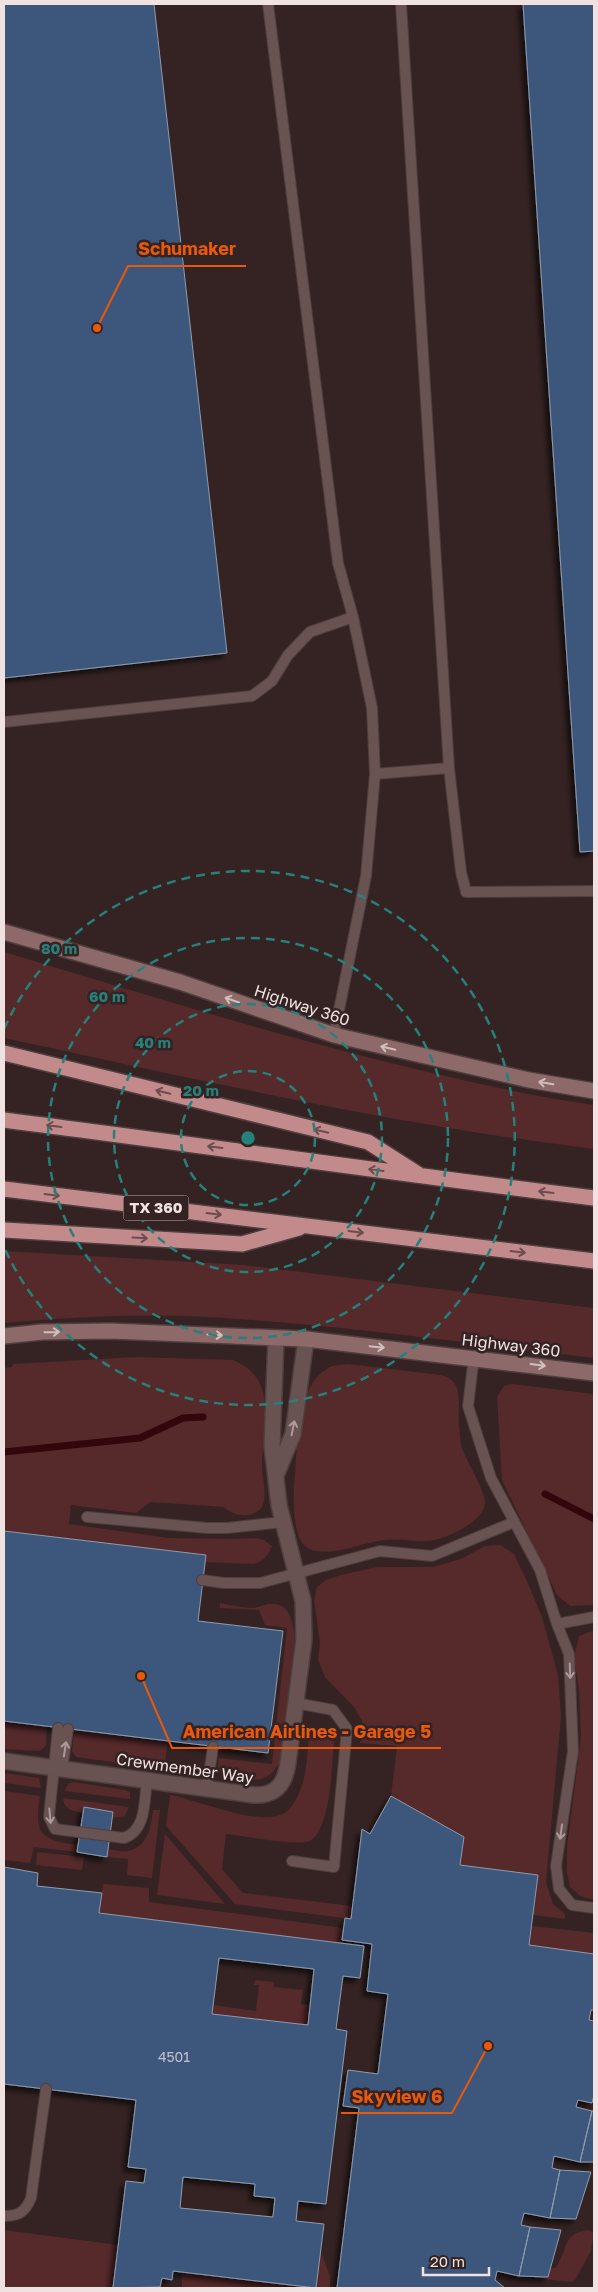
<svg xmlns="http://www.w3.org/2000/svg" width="598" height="2292" font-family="'Golos Text',sans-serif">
	<defs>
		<filter id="shadow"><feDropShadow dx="-4.5" dy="4.5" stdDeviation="2.5" flood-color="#0009"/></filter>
	</defs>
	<rect width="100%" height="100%" fill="#352323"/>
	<path fill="#56292b" d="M4 952C130 990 255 1029 383 1061 453 1078 522 1095 594 1105V1149C395 1125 200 1080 4 1038Z
		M4 1251 244 1265 594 1308V1358C458 1342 322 1322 185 1316 124 1314 64 1318 4 1323Z
		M136 1357 233 1360C247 1366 257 1374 262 1389 269 1407 262 1444 262 1465 262 1476 266 1489 264 1500 261 1520 234 1518 224 1507L150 1502 136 1513 71 1505 69 1524 169 1538 233 1539 257 1538 264 1540 272 1546C268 1556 263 1562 253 1564L205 1562V1555L4 1531V1368L12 1367 13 1364Z
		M348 1364 441 1375C466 1381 457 1406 459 1426 460 1433 460 1441 462 1448 467 1463 486 1491 485 1504 483 1522 445 1540 428 1541 414 1542 400 1538 386 1540 365 1541 319 1563 303 1544 292 1532 293 1490 295 1474 298 1441 296 1384 330 1367 335 1365 343 1365 348 1364Z
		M512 1384 594 1394V1605L570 1606 557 1595 502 1480 497 1397 504 1386Z
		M500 1545 514 1554 527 1581 542 1617 558 1675 561 1716 546 1882 553 1904 565 1914V1919L533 1915 538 1875 460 1865 463 1837 391 1796 397 1746 360 1743 362 1721 354 1707 325 1677 318 1660 320 1642 314 1601 317 1587 326 1580 341 1575 377 1567H433L461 1559 485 1546Z
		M220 1603C231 1605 242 1608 253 1608 258 1608 263 1605 268 1604 289 1601 292 1619 295 1636L281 1759C271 1781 258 1782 236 1778 229 1777 223 1776 217 1772L219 1758 272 1764 287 1628 265 1625 259 1610 220 1608Z
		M594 1630V1900L580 1896 570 1887 567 1873V1847L581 1738 579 1689 574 1658 579 1636Z
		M4 1722 47 1727 46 1745 40 1751 4 1749Z
		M323 1729 330 1731 334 1741C332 1762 331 1836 307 1842 291 1845 245 1836 226 1834L222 1869 243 1893 352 1906 351 1919 235 1904 166 1826 170 1795C199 1800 262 1829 286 1812 291 1809 297 1798 299 1793 307 1776 307 1754 309 1736L316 1730Z
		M74 1730 168 1741 164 1769 76 1757 72 1751Z
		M4 1773 39 1778 41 1788 4 1783Z
		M74 1782 125 1790 130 1792V1799L65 1791 68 1784Z
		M4 1791 40 1796C34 1834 40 1840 78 1845L77 1852 34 1847 30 1863 4 1860Z
		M63 1798 129 1807 125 1816 112 1818 113 1812 84 1807 83 1813C73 1811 64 1810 63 1798Z
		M153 1810H160L152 1878 127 1875 128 1859 107 1857 108 1849C113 1850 122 1852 128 1851 148 1847 151 1826 153 1810Z
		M165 1834 225 1904 157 1895Z
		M37 1852 84 1857 82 1870 36 1865Z
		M103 1884 149 1888V1902L343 1928 342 1943 99 1913Z
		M532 1926 594 1933V1954L529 1945Z
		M255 1980 274 1982V1987L303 1990 301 2004 310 2005 308 2025 212 2014 213 2005 256 2011 259 1985H254Z
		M4 2230 118 2245 113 2288H4Z
		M588 2230 594 2232 591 2251 575 2280 570 2282 536 2278 533 2275 545 2268H555C570 2250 560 2234 588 2230Z
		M321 2252 330 2276V2288H316Z
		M182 2272 316 2288H182Z"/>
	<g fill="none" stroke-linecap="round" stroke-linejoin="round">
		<path stroke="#32070c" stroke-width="7" d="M4 1452 140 1438 183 1418 203 1417
			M545 1494 594 1519"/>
	</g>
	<path fill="#3d577c" stroke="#8f9bac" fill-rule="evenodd" filter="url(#shadow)" d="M4 4H154L227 653 4 678Z
		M523 4H594V851L580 852Z
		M4 1531 206 1555 198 1621 283 1631 268 1753 4 1721Z
		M391 1796 464 1837 460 1865 538 1875 529 1945 594 1954V2010H591L589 2020 594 2021V2095L592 2103 578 2100 577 2103 576 2107 592 2111 580 2162 554 2156 552 2168 560 2170 550 2218 524 2213 521 2225 530 2227 519 2276 497 2271 495 2280 505 2288H337L359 2108 343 2106 348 2070 378 2074 388 1994 367 1991 372 1944 342 1940 345 1918 351 1919 362 1829 370 1834Z
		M84 1807 113 1812 107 1857 77 1852Z
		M4 1867 38 1873 37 1886 102 1893 99 1913 364 1946 360 1978 343 1976 336 2029 347 2031 326 2204 298 2201 296 2221 324 2224 316 2288 173 2271 172 2280 162 2278 160 2287 113 2288 126 2181 144 2183 146 2169 128 2167 136 2100 4 2084ZM219 1958 314 1969 308 2025 212 2014ZM183 2177 255 2184 254 2196 275 2198 273 2217 180 2208Z
		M592 2111H594V2162H580Z
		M560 2170 591 2172 576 2219 550 2218Z
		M530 2227 561 2230 548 2277 519 2276Z"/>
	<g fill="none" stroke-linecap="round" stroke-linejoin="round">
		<defs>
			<path id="lane" d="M268 4 338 563 353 617 372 708 375 774 366 876 334 1035
				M401 4 449 768 461 872 466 892 594 891
				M4 722 252 696 272 681 288 655 310 632 353 617
				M375 774 449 768
				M474 1357 468 1406 491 1478 540 1570 557 1624 569 1654 573 1751 556 1866 559 1889 572 1905 594 1908
				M87 1517 207 1528H227L283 1522
				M202 1580 224 1583H260L380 1551 432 1556 514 1522
				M557 1624 594 1617
				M58 1728 49 1817 55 1829 124 1838C147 1830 144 1800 147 1780
				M62 1769 68 1729
				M207 1788 213 1747
				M292 1861 334 1867 347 1729 333 1710 296 1703
				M4 2216C19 2216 25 2212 31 2198L46 2089"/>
			<path id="street" d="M277 1473 293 1434 306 1339
				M4 1761 254 1795C276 1796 285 1784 288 1763L304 1639 303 1601 279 1505 272 1446 276 1338"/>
			<path id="secondary" d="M4 932 180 982 334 1035 529 1080 594 1091
				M4 1336 42 1332 110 1331 306 1339 594 1373"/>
			<path id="highway" d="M4 1053 368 1142 418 1174
				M4 1120C201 1145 397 1174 594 1198
				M4 1189 594 1261
				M4 1230 242 1244 299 1228"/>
		</defs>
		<use href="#lane" stroke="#4f3e3e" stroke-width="12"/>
		<use href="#street" stroke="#4f3e3e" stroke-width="18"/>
		<use href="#secondary" stroke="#4f3e3e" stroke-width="18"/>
		<use href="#highway" stroke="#4f3e3e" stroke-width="18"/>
		<use href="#lane" stroke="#695252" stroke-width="10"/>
		<use href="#street" stroke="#695252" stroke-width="15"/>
		<use href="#secondary" stroke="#8d6969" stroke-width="15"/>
		<use href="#highway" stroke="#c28a8b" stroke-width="15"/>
	</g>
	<defs><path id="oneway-shaft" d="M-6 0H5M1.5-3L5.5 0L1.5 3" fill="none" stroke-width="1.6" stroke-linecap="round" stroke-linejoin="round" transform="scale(1.25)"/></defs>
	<g stroke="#d2bebd">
		<use href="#oneway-shaft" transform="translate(232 1000) rotate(-161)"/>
		<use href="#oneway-shaft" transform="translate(388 1048) rotate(-167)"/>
		<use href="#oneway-shaft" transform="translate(546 1083) rotate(-171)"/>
		<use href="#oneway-shaft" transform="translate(52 1332) rotate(-1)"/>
		<use href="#oneway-shaft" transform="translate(215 1335) rotate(3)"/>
		<use href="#oneway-shaft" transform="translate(377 1347) rotate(6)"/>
		<use href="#oneway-shaft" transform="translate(538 1365) rotate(7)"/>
	</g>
	<g stroke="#6d4c4d">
		<use href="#oneway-shaft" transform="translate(163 1092) rotate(-166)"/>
		<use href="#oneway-shaft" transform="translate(54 1126) rotate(-173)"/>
		<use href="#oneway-shaft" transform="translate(321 1131) rotate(-166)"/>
		<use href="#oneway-shaft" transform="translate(215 1147) rotate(-173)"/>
		<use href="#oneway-shaft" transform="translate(376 1170) rotate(-172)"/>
		<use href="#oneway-shaft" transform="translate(546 1192) rotate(-173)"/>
		<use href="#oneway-shaft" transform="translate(52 1195) rotate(7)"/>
		<use href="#oneway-shaft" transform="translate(214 1214) rotate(7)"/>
		<use href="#oneway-shaft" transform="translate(356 1232) rotate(7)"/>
		<use href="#oneway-shaft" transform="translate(140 1238) rotate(3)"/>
		<use href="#oneway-shaft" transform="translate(518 1252) rotate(7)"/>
	</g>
	<g stroke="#ac9a9a">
		<use href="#oneway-shaft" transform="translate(293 1428) rotate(-79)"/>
		<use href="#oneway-shaft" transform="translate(570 1671) rotate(88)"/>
		<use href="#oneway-shaft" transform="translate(65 1749) rotate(-81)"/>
		<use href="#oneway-shaft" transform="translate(50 1816) rotate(85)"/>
		<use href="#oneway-shaft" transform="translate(561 1832) rotate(98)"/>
	</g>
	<g fill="none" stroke="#25817a" stroke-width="2.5" stroke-dasharray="9 6">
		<circle cx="248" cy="1138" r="67"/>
		<circle cx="248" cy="1138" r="134"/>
		<circle cx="248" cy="1138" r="200"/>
		<path d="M4 1029A267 267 0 1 1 4 1247"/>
	</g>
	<g text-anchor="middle" stroke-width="5" stroke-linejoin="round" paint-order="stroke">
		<g font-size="14" fill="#c2bfc8">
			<text x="174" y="2062">4501</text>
		</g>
		<rect fill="#352323" stroke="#b7a9a8" stroke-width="1" x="123.5" y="1195.5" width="65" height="25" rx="4"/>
		<g font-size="15" font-weight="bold" fill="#efe2e1">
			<text x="156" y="1213">TX 360</text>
		</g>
		<g font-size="16" fill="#efe2e1" stroke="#352323">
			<text transform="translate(302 1005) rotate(18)" y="6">Highway 360</text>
			<text transform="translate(511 1345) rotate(7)" y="6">Highway 360</text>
			<text transform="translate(185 1768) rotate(8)" y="6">Crewmember Way</text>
		</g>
	</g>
	<circle cx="248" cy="1138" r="8" fill="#25817a" stroke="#352323" stroke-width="2.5"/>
	<g font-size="15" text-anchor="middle" font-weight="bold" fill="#25817a" stroke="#352323" stroke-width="5" stroke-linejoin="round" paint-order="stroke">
		<text x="59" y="954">80 m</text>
		<text x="107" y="1002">60 m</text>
		<text x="153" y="1048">40 m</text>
		<text x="201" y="1096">20 m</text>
	</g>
	<path fill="none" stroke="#e8590c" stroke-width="2" d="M97 328L128 266H246M141 1676L172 1748H441M488 2046L452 2113H341"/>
	<g fill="#e8590c" stroke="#352323" stroke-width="2">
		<circle cx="97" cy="328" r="5"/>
		<circle cx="141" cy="1676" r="5"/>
		<circle cx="488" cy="2046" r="5"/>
	</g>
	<g font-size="18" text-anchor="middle" font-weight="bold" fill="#e8590c" stroke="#352323" stroke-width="5" stroke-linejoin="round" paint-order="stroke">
		<text x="187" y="255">Schumaker</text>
		<text x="307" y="1738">American Airlines - Garage 5</text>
		<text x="397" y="2103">Skyview 6</text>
	</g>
	<rect width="598" height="2292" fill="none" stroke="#efe2e1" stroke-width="10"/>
	<path d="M423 2267v8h66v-8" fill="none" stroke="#efe2e1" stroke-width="2.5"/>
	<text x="430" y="2267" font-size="15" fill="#efe2e1" stroke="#352323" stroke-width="4" paint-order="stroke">20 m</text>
</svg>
